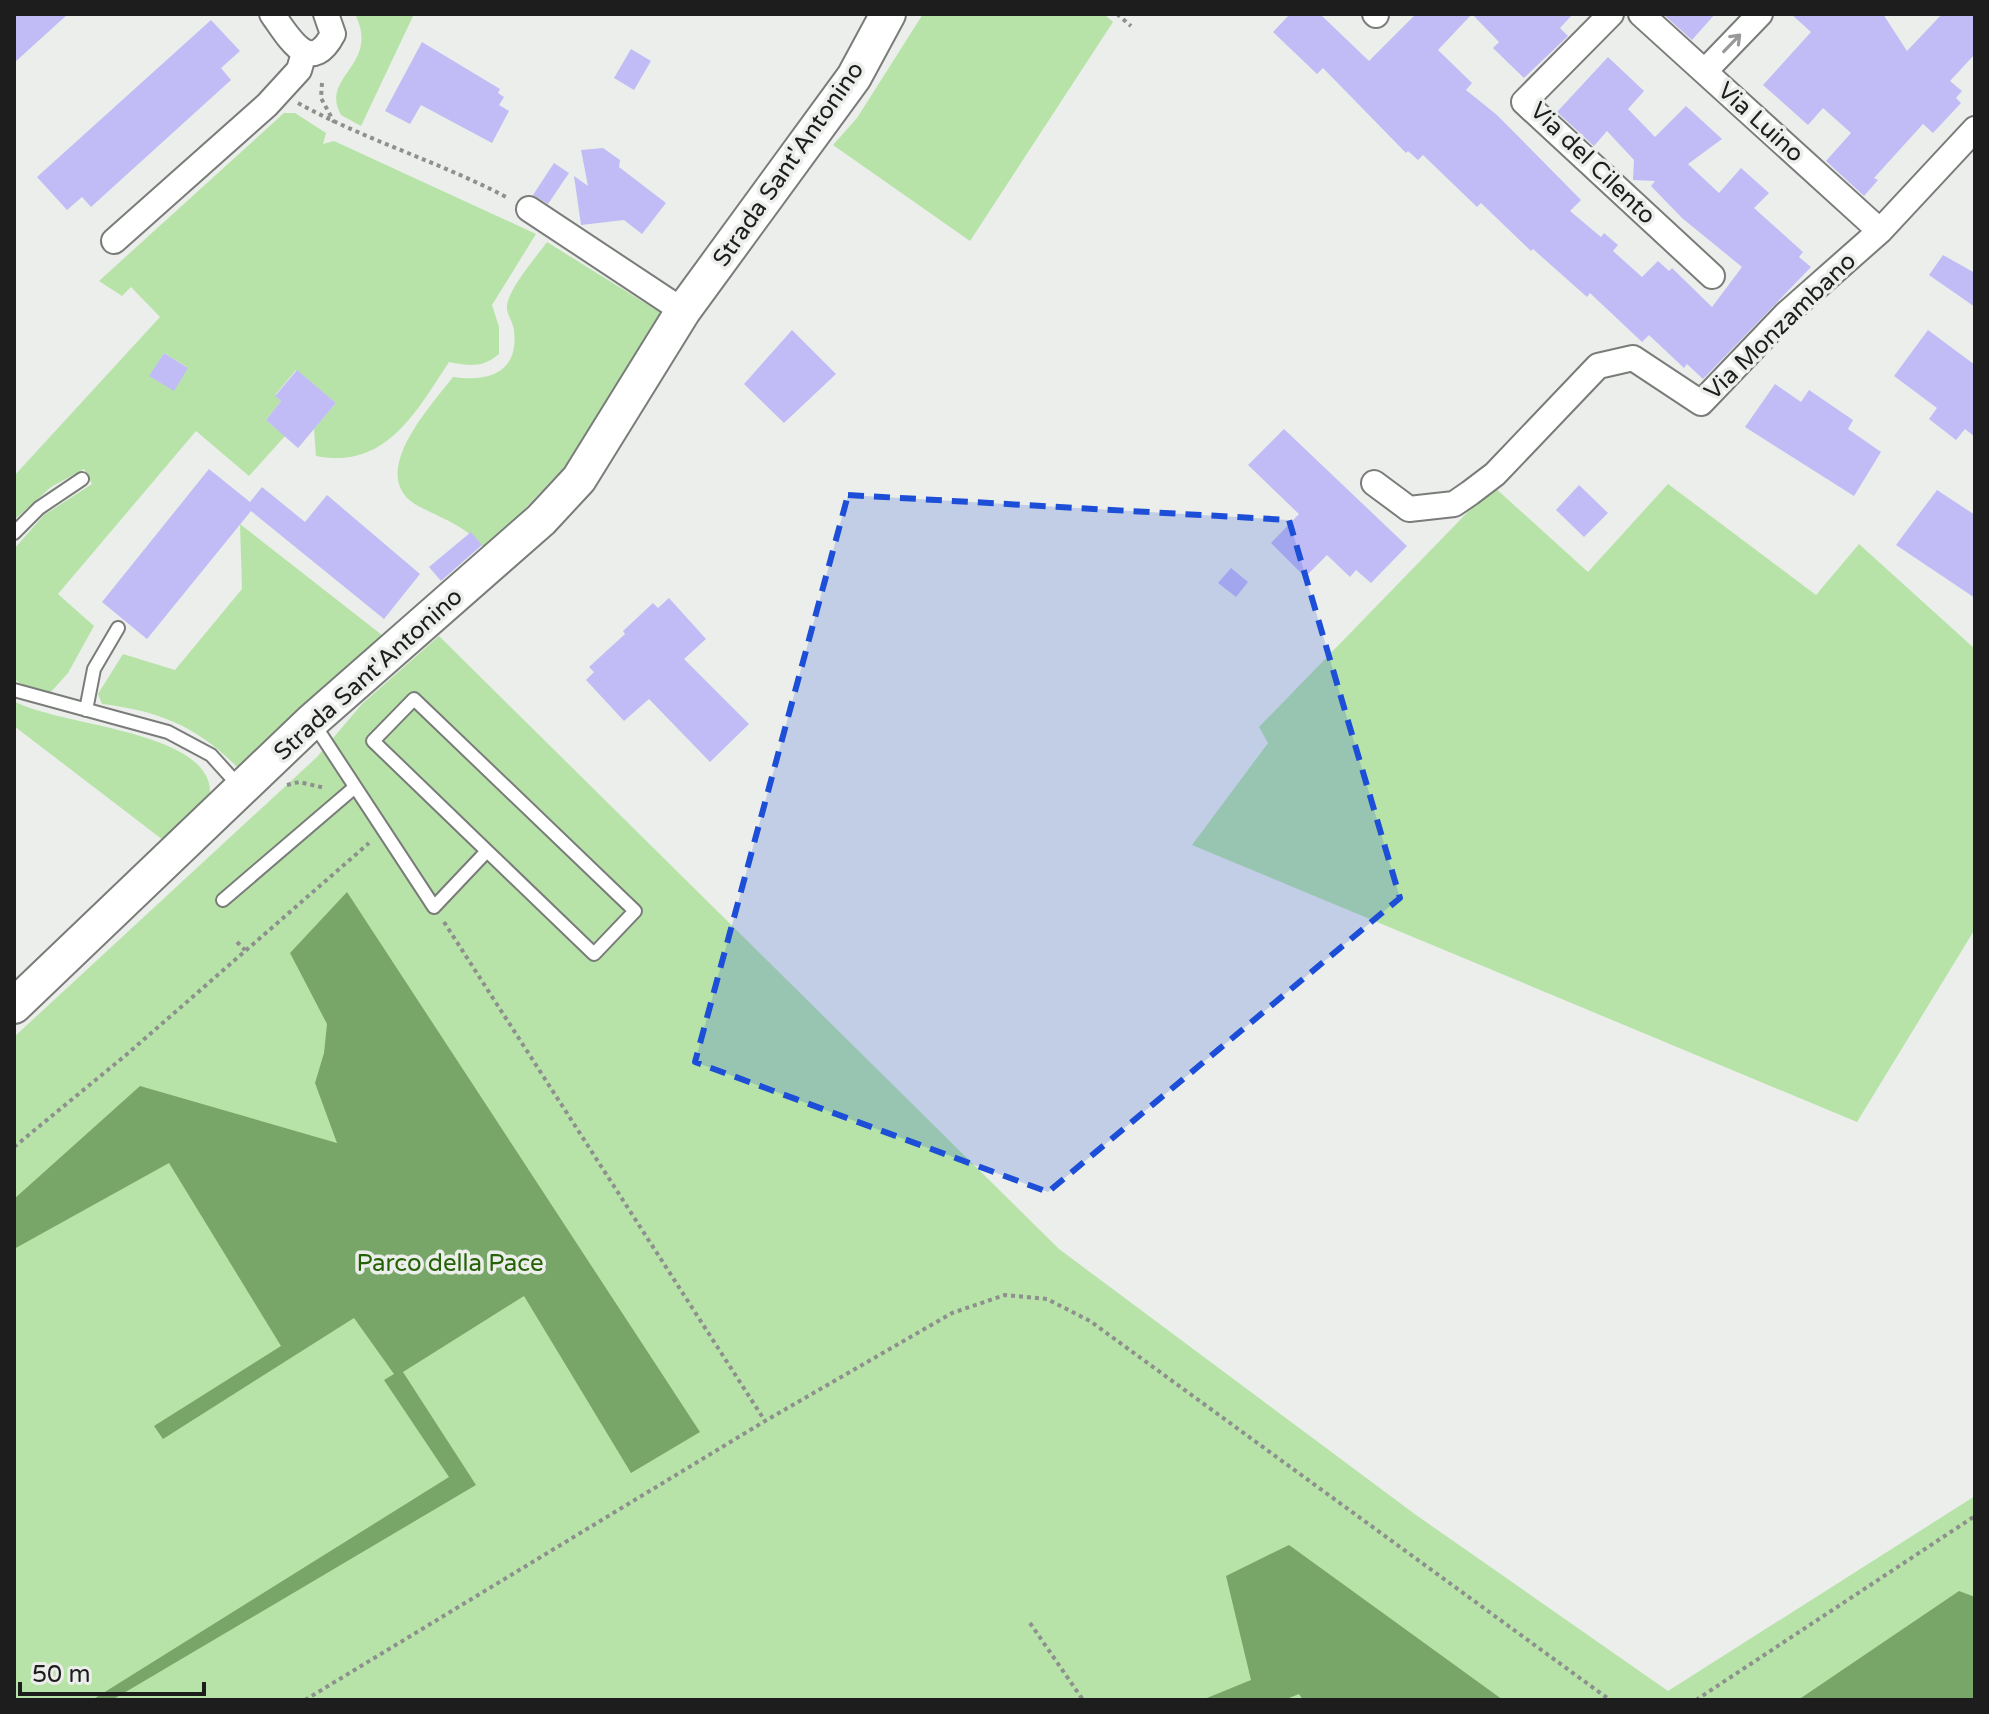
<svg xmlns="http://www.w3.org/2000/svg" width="1989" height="1714" font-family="'Varela Round',sans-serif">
	<rect width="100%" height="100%" fill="#ebeeea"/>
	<path fill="#b7e3a9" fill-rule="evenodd" d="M355 14H414L361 126 341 115C319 76 381 66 355 14Z
		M923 14H1104L1113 22 970 241 833 145 857 118Z
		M284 113H295L326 133 323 144 334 141 536 234 492 305 499 327V354C483 368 469 366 449 362 416 412 386 470 316 456L314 429 336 403 296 370 275 395 281 401 266 420 285 436 249 476 196 431 58 594 94 626 68 673 50 693 28 689 14 679V549L44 515 92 484 84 469 51 487 14 520V476L160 317 131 287 122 296 99 281ZM164 353 187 367V368L150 376Z
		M547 242 661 313 567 464 486 550C467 527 446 520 420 507 363 478 430 407 453 377 490 382 519 372 514 330 513 322 506 313 507 306 508 289 537 256 547 242Z
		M1668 484 1816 595 1859 544 1975 649V929L1857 1122 1192 845 1268 743 1259 727 1493 486 1588 572Z
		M240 524 387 639 238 768C197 726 159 711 102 704L98 694 123 654 175 670 242 589Z
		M439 636 1059 1249 1416 1515 1668 1691 1975 1496V1700H14V1037L317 757 362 704Z
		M14 701C57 726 212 730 210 793L163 840 14 726Z"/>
	<path fill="#77a668" d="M347 892 700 1432 631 1473 524 1296 403 1372 476 1485 112 1700H92L449 1477 384 1380 394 1374 354 1318 163 1439 154 1426 281 1346 169 1163 14 1249V1199L140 1086 337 1143 315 1083 324 1053 327 1024 290 953Z
		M1289 1545 1503 1700H1303L1299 1694 1284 1700H1202L1251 1680 1226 1576Z
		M1959 1591 1975 1597V1700H1798Z"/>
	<path fill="#c2bcf6" d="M14 14H68L14 63Z
		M1290 14H1320L1369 61 1416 14H1573L1560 28 1568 36 1524 78 1493 48 1499 42 1472 14 1438 50 1472 83 1466 90 1497 115 1581 200 1570 211 1601 237 1604 233 1618 245 1613 251 1642 277 1658 261 1669 271 1672 268 1712 307 1742 267 1682 218 1651 186 1655 181 1633 180 1634 160 1607 131 1594 146 1557 112 1608 57 1644 91 1628 109 1655 137 1686 106 1722 139 1688 164 1719 193 1741 168 1769 193 1754 208 1803 252 1799 257 1811 267 1703 379 1687 364 1684 368 1649 335 1642 342 1590 293 1587 297 1533 249 1531 251 1481 203 1477 207 1423 155 1418 160 1408 151 1406 153 1323 68 1317 74 1273 32Z
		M1663 14H1715L1692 40Z
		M1791 14H1883L1907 51 1942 14H1975V54L1950 81 1962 91 1956 98 1961 103 1933 133 1923 124 1874 178 1878 180 1864 196 1826 161 1851 133 1823 108 1808 125 1763 85 1811 32Z
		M211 20 240 51 221 68 231 80 91 207 82 197 67 210 37 177Z
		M422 42 500 89 498 93 504 97 499 105 509 111 492 143 421 105 410 124 385 111Z
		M631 49 651 61 634 90 614 78Z
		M603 148 620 160 619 167 666 203 642 234 624 220 581 225 574 176 588 186 581 150Z
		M554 163 569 173 548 204 533 195Z
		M1943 255 1975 273V307L1929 275Z
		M792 330 836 374 784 423 744 384Z
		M1928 330 1975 365V437L1965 429 1956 440 1929 419 1937 408 1894 376Z
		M164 353 188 368 174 391 149 376Z
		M297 370 336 403 298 448 266 420 281 401 275 396Z
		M1775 384 1801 402 1809 390 1853 420 1848 429 1881 452 1854 496 1745 427Z
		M1284 429 1407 546 1371 583 1356 570 1350 577 1327 555 1305 577 1271 543 1299 514 1248 465Z
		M209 469 250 502 262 487 305 522 327 495 420 574 384 619 251 511 147 639 102 602Z
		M1579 485 1608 513 1584 537 1556 510Z
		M1937 490 1975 515V598L1896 545Z
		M471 532 482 545 441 581 429 567Z
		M1231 568 1248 582 1236 597 1218 583Z
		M669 598 706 639 684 659 749 724 710 762 649 699 624 721 586 680 594 672 589 667 625 634 623 631 653 603 658 608Z"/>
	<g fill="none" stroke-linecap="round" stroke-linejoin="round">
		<defs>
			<path id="lane" d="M14 533 39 508 82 479
				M14 690 168 732 211 755 239 786
				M86 710 94 669 118 628
				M314 724 434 907 487 851 594 954 635 911 414 699 373 741 487 851
				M223 900 355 787"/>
			<path id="street" d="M272 14C288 36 310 78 333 34L326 14
				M1375 14 1376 15
				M1611 14 1524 102 1712 276
				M1641 14 1880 231
				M1705 71 1760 14
				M529 209 683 311
				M114 241 267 105 299 70 304 53
				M1374 483 1409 509 1454 504 1470 493 1495 474 1598 366 1633 358 1701 403 1786 314 1880 231 1975 129"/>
			<path id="secondary" d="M14 1006 312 721 541 520 579 479 683 311 854 77 888 14"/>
		</defs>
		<use href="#lane" stroke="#797c79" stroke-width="16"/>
		<use href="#street" stroke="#797c79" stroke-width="28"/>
		<use href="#secondary" stroke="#797c79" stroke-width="38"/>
		<path stroke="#8e908d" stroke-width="4" stroke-dasharray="4 4" stroke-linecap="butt" d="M1117 14 1131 26
			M322 83 321 98 334 122
			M298 103C365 140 440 162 508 198
			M287 785 299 782 325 788
			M444 922 765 1421
			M237 942 245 950
			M14 1147 126 1055 369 843
			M1030 1623 1083 1700
			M305 1700 765 1421 952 1313 1005 1295 1047 1299 1090 1321 1610 1700
			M1696 1700 1975 1516"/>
		<use href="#lane" stroke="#fff" stroke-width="12"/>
		<use href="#street" stroke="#fff" stroke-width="24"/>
		<use href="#secondary" stroke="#fff" stroke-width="34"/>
	</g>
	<defs><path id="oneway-shaft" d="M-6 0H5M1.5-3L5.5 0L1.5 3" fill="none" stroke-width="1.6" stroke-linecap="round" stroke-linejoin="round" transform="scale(2)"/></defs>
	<use stroke="#999" href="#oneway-shaft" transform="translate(1732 43) rotate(-46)"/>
	<path fill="#1d4ed8" fill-opacity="0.2" stroke="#1d4ed8" stroke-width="6" stroke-dasharray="16 10" stroke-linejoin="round" d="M848 495 1289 520 1400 898 1048 1192 695 1062Z"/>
	<g text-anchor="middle" stroke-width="7" stroke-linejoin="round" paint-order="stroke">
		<g font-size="24" fill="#1c1d1c" stroke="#ebeeea">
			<text transform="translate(1761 122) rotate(42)" y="8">Via Luino</text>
			<text transform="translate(1593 163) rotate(44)" y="8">Via del Cilento</text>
			<text transform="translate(788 164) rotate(-55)" y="8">Strada Sant'Antonino</text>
			<text transform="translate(1780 326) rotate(-44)" y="8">Via Monzambano</text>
			<text transform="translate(368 674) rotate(-42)" y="8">Strada Sant'Antonino</text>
		</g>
		<g font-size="24" fill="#256107" stroke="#ebeeea">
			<text x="450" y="1271">Parco della Pace</text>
		</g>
	</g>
	<rect width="1989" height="1714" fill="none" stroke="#1c1d1c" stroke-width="32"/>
	<path d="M20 1682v12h184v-12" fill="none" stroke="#1c1d1c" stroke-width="4"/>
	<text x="32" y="1682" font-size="24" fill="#1c1d1c" stroke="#ebeeea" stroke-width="6" paint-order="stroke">50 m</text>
</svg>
